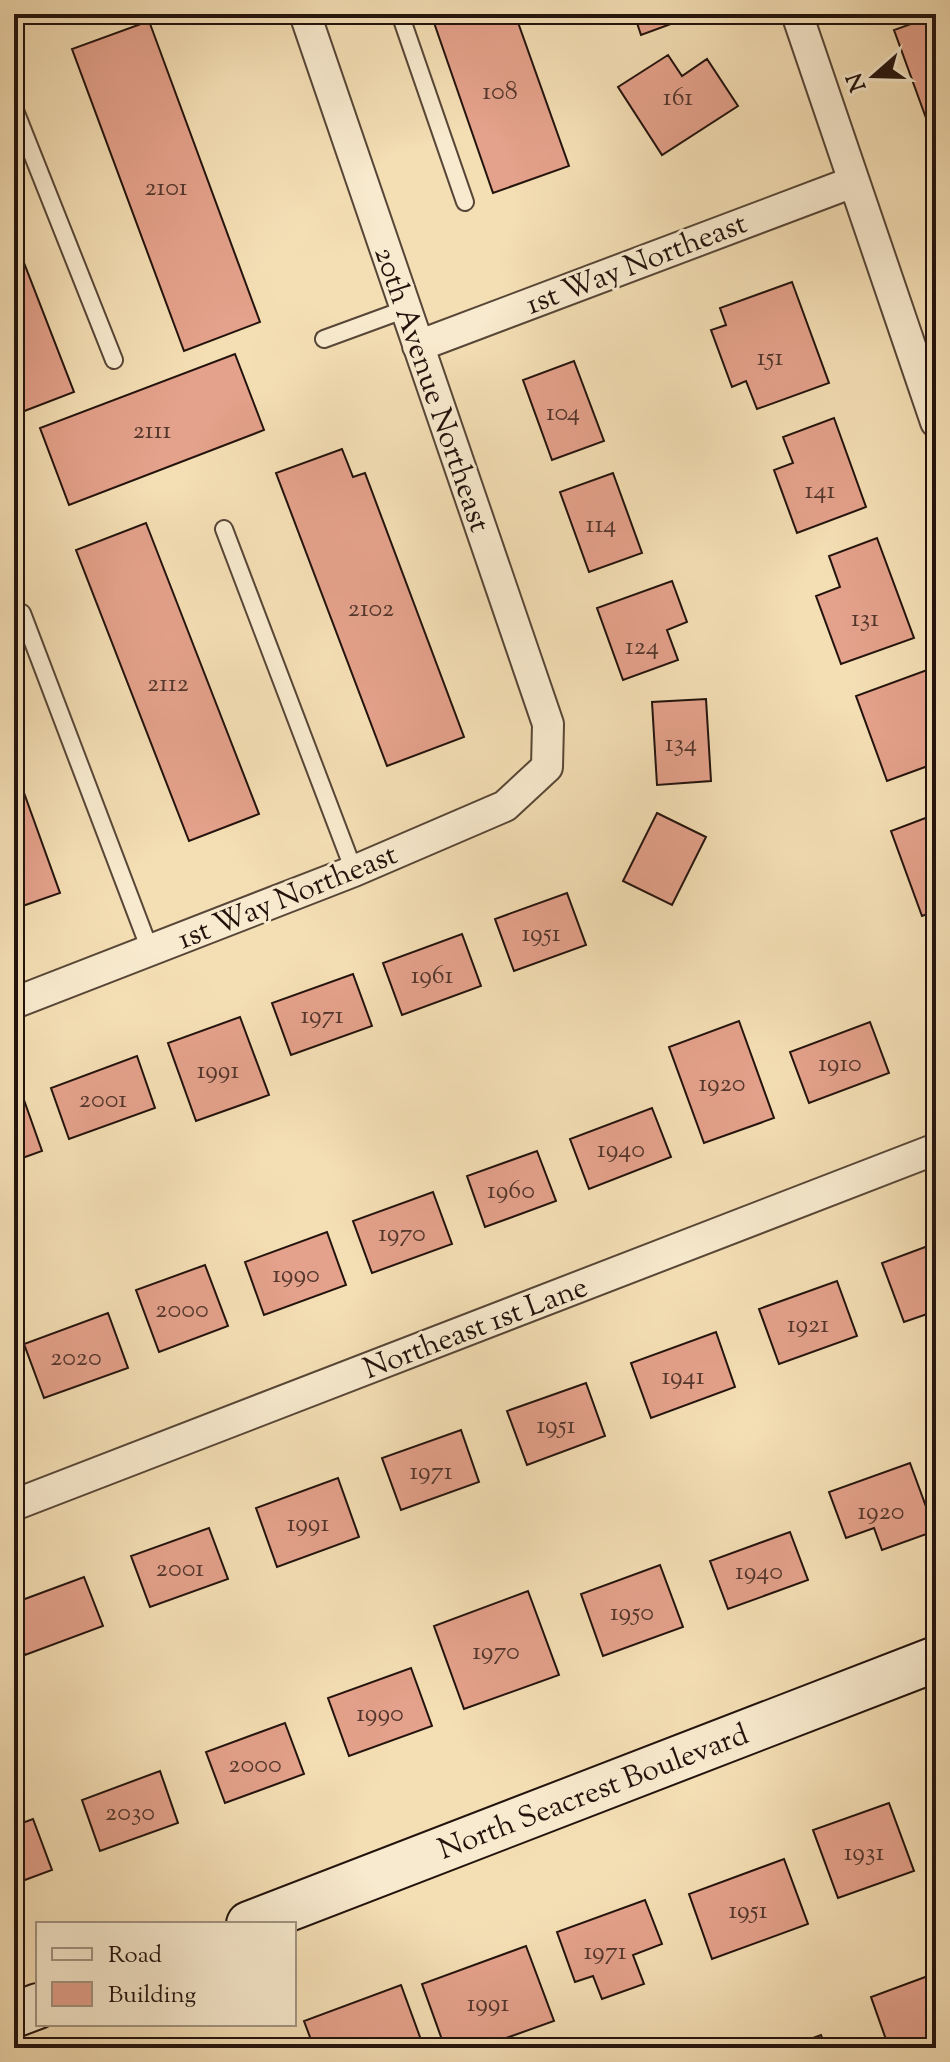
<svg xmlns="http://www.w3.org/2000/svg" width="950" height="2062" font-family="'Sorts Mill Goudy',serif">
	<rect width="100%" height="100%" fill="#f4deb4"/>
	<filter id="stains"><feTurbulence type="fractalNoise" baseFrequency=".0025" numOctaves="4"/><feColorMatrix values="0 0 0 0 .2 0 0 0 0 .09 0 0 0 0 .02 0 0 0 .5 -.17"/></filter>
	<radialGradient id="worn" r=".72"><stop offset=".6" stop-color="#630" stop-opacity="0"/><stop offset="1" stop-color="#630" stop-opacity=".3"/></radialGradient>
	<path fill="#e4a18b" stroke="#23130d" stroke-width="2" d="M431 14H515L569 166 493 193Z
		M634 14H698L641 35Z
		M936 15V114L926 118 894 30Z
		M149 21 260 322 184 351 72 49Z
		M668 55 682 76 707 59 738 106 662 155 618 87Z
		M14 237 74 392 14 415Z
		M792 282 829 383 757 409 746 381 732 387 711 330 726 325 720 308Z
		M235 354 264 430 69 505 40 428Z
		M574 361 604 441 552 460 523 380Z
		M834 418 866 507 797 533 774 470 793 463 783 437Z
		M342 449 353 477 365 473 464 737 387 766 276 473Z
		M613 473 642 553 589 572 560 492Z
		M146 523 259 814 189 841 76 550Z
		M877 538 914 638 841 664 816 596 840 587 829 556Z
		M672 581 687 622 667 630 678 660 623 680 597 608Z
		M927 670 936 696V763L887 781 856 696Z
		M706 699 711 781 657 785 652 702Z
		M14 765 60 893 14 909Z
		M657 813 706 837 672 905 623 881Z
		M936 814V911L922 916 891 831Z
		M567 893 586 945 514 971 495 919Z
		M462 934 481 986 402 1015 383 963Z
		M353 974 372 1026 291 1055 272 1003Z
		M240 1017 269 1095 196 1121 168 1043Z
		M739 1021 774 1118 704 1143 669 1047Z
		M870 1022 889 1073 809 1103 790 1052Z
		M137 1056 155 1108 69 1139 51 1088Z
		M24 1100 42 1151 14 1161V1104Z
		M652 1108 671 1157 589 1189 570 1139Z
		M537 1151 556 1201 485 1227 467 1176Z
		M433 1192 452 1244 372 1273 353 1221Z
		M327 1232 346 1285 264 1315 245 1262Z
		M936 1243V1311L904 1322 882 1263Z
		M205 1265 228 1326 159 1352 136 1290Z
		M837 1281 857 1336 779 1364 759 1309Z
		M108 1313 128 1368 44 1398 24 1344Z
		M716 1332 735 1387 651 1418 631 1363Z
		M586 1383 605 1436 527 1465 507 1411Z
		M461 1430 479 1482 401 1510 382 1458Z
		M910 1463 935 1531 882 1550 874 1528 846 1538 829 1492Z
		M338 1478 359 1537 277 1567 256 1508Z
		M209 1528 228 1579 150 1607 131 1556Z
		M790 1532 808 1580 728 1609 710 1561Z
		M660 1565 683 1627 603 1656 581 1594Z
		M84 1577 103 1626 25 1655 14 1627V1603Z
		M528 1591 559 1675 464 1709 434 1626Z
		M411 1668 432 1726 349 1756 328 1698Z
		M285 1723 304 1774 225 1803 206 1752Z
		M160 1771 178 1823 100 1851 82 1800Z
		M889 1803 914 1871 838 1898 813 1830Z
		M33 1819 52 1870 14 1884V1826Z
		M784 1859 808 1924 712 1959 689 1894Z
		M645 1900 662 1944 633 1955 644 1984 602 1999 593 1976 575 1982 557 1932Z
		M526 1946 554 2021 478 2048H445L422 1984Z
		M936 1973V2040L915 2048H889L871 1997Z
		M401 1985 424 2048H314L304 2021Z
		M821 2035 826 2048H786Z"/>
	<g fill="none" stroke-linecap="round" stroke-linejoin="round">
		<defs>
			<path id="lane" d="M400 14 465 202
				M14 108 114 360
				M324 339 406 309
				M224 529 354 871
				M22 613 150 950"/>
			<path id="street" d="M797 14 936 422
				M418 346 853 182
				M14 1003 354 871 505 806 547 767 548 724 305 14
				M14 1505 936 1149"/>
			<path id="secondary" d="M249 1924 936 1659
				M14 2015 38 2006"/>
		</defs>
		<use href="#lane" stroke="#574637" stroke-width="20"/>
		<use href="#street" stroke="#574637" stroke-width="34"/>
		<use href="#secondary" stroke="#23130d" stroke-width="48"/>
		<use href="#lane" stroke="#f8eace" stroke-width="16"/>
		<use href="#street" stroke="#f8eace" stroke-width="30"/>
		<use href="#secondary" stroke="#f8eace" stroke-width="44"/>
	</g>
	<g text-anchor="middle" stroke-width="6" stroke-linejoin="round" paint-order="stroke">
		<g font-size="26" fill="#53362c">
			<text x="500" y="99">108</text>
			<text x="678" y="105">161</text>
			<text x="166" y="195">2101</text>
			<text x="770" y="365">151</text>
			<text x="563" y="420">104</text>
			<text x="152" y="438">2111</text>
			<text x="820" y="498">141</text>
			<text x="601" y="532">114</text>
			<text x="371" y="616">2102</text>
			<text x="865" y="626">131</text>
			<text x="642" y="654">124</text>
			<text x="168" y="691">2112</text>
			<text x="681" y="751">134</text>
			<text x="541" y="941">1951</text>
			<text x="432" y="983">1961</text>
			<text x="322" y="1023">1971</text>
			<text x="840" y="1071">1910</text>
			<text x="218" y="1078">1991</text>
			<text x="722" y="1091">1920</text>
			<text x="103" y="1107">2001</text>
			<text x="621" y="1157">1940</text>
			<text x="511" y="1198">1960</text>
			<text x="402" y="1241">1970</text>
			<text x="296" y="1282">1990</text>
			<text x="182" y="1317">2000</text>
			<text x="808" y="1332">1921</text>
			<text x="76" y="1365">2020</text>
			<text x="683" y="1384">1941</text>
			<text x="556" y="1433">1951</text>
			<text x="431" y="1479">1971</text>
			<text x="881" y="1519">1920</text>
			<text x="308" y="1531">1991</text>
			<text x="180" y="1576">2001</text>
			<text x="759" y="1579">1940</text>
			<text x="632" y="1620">1950</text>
			<text x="496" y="1659">1970</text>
			<text x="380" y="1721">1990</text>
			<text x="255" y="1772">2000</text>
			<text x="130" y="1820">2030</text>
			<text x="864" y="1860">1931</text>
			<text x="748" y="1918">1951</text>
			<text x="605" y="1959">1971</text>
			<text x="488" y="2011">1991</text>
		</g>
		<g font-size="30" fill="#23130d" stroke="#f8eace">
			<text transform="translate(636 263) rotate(-21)" y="10">1st Way Northeast</text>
			<text transform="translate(433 389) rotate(71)" y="10">20th Avenue Northeast</text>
			<text transform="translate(287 896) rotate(-22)" y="10">1st Way Northeast</text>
			<text transform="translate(475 1327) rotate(-21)" y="10">Northeast 1st Lane</text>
			<text transform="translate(593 1791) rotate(-21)" y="10">North Seacrest Boulevard</text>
		</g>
	</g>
	<rect width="950" height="2062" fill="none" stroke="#f4deb4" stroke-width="48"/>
	<rect x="16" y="16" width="918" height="2030" fill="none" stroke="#23130d" stroke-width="4"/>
	<rect x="24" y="24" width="902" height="2014" fill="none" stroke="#23130d" stroke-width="2"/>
	<rect x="36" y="1922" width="260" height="104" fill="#f8eace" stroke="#a39481" stroke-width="2"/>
	<rect x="52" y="1948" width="40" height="12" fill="#f8eace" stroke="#a39481" stroke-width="2"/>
	<text x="108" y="1962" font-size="24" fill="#23130d">Road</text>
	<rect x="52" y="1982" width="40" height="24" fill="#e4a18b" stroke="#a39481" stroke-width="2"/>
	<text x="108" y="2002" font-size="24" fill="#23130d">Building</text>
	<g transform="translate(874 76) rotate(250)" stroke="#f8eace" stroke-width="6" paint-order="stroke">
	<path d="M0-6L14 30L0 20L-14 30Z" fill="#23130d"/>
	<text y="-12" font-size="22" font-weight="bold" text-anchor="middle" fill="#23130d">N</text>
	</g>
	<rect width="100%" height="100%" filter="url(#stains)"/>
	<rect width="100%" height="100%" fill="url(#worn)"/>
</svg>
